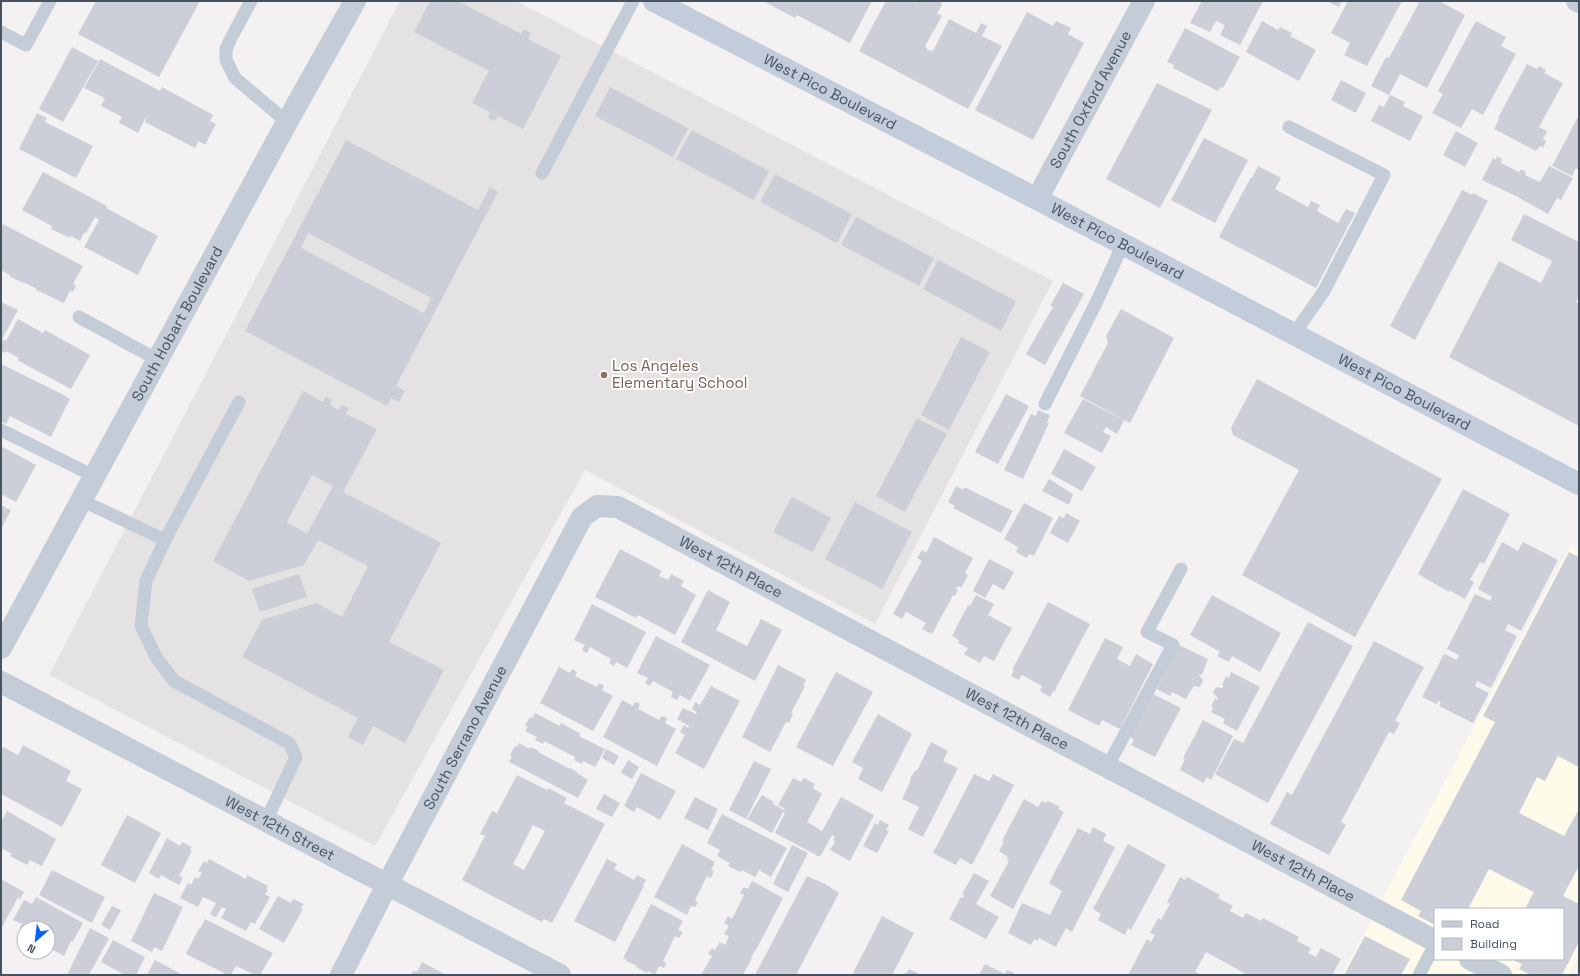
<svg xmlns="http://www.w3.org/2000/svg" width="1580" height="976" font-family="'Space Grotesk',sans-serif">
	<rect width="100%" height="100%" fill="#f3f1f1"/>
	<path fill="#fefaea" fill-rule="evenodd" d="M1571 544 1579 549V956L1569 975H1342ZM1435 909H1563V959H1435Z"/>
	<path fill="#e5e2e3" d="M400 1H516L1053 281 875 624 585 470 375 846 49 675Z"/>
	<path fill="#cccfd7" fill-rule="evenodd" d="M96 1H200L159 77 78 34Z
		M430 1H458L521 34 524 29 531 33 528 39 561 56 523 129 498 116 495 121 488 118 490 112 472 103 489 71 414 32Z
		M763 1H872L850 43 797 15 795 18Z
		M886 1H911L915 3 916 1H942L941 4 942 5 937 13 942 16 925 46 928 50 933 51 949 19 976 33 981 23 987 26 982 36 1002 46 968 109 859 51Z
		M1202 1H1263L1240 45 1220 35 1225 25 1216 21 1210 32 1190 23Z
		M1327 1H1342L1339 7Z
		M1348 1H1402L1367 66 1344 55 1350 43 1331 33Z
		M1420 1H1439L1465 15 1427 88 1400 74 1389 95 1371 86 1386 57 1389 58Z
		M1027 12 1053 26 1056 21 1071 28 1068 34 1084 43 1033 140 975 110Z
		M1262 21 1278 30 1280 27 1292 33 1290 36 1316 50 1299 81 1246 52Z
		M1476 21 1506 37 1501 46 1516 54 1483 115 1472 109 1461 128 1432 113 1443 94 1438 91Z
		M1185 28 1240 57 1223 88 1221 87 1218 91 1173 68 1174 65 1167 62Z
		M72 47 98 61 63 122 39 109Z
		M100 59 160 91 162 87 213 115 210 121 216 124 205 145 199 141 195 148 145 122 147 115 138 133 119 123 122 117 101 106 105 98 84 88Z
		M1527 64 1537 69 1539 66 1546 70 1544 73 1563 83 1539 127 1547 131 1543 139 1546 141 1543 148 1540 146 1536 151 1494 129 1499 119 1498 118Z
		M1341 80 1366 93 1356 113 1331 100Z
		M1157 83 1212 110 1160 208 1106 179Z
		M610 87 688 128 673 157 595 116Z
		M1390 95 1405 102 1403 106 1423 116 1410 141 1371 121 1379 105 1384 107Z
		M37 113 47 118 45 122 93 146 76 178 19 149Z
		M1579 115V170L1576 168 1572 176 1552 166Z
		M692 130 769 171 754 200 676 159Z
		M1456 131 1478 143 1465 167 1443 155Z
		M1204 138 1248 160 1215 223 1171 200Z
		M346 140 478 210 490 187 498 192 396 386 405 391 399 402 391 398 387 406 245 331ZM308 233 431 298 424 313 301 248Z
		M1497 156 1502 159 1501 163 1519 172 1521 169 1526 172 1525 175 1540 182 1549 166 1573 178 1561 200 1557 198 1548 214 1516 196 1482 180 1493 158 1496 160Z
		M1258 166 1281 178 1275 189 1308 207 1311 201 1320 205 1317 211 1338 223 1346 209 1355 213 1316 288 1219 237 1251 177 1252 178Z
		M43 172 107 206 106 208 158 236 138 275 84 247 99 220 95 217 86 233H84L80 241 71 236 70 238 51 229 52 226 22 210Z
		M775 174 852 214 837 243 760 202Z
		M1462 190 1472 195 1473 193 1488 201 1415 340 1390 326Z
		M1524 214 1579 242V296L1576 302 1579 304V426L1449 357 1499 261 1541 283 1552 261 1511 240Z
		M856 217 934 258 919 286 841 245Z
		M3 224 83 266 73 284 76 285 73 292 70 291 64 303 36 290 37 289 23 282V283L9 276 10 275 1 270V229Z
		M938 260 1016 301 1001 331 923 289Z
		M1063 283 1084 294 1045 365 1026 354 1053 307 1050 306Z
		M1 302 18 310 2 339 6 341 18 319 43 333 45 330 90 355 71 389 17 360 19 358 6 351 5 353 1 351Z
		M1121 309 1174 338 1130 423 1080 396 1108 343 1106 336Z
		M961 337 990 352 949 430 921 415Z
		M1 364 60 393 70 399 51 437 10 416 6 424 1 421Z
		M1257 379 1442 479 1355 637 1242 575 1299 470 1233 435 1231 428Z
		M303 391 323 402 326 396 332 400 330 405 339 410 342 405 349 408 346 414 377 429 343 492 441 543 389 642 444 670 405 743 373 726 363 745 348 737 358 718 242 657 262 620 316 603 342 617 368 566 318 540 304 565 249 581 213 561ZM312 475 333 486 307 534 287 522Z
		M1006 394 1029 406 998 464 975 452Z
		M1083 399 1124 420 1117 434 1106 427 1103 432 1111 436 1102 453 1064 433Z
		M1038 410 1050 415 1047 423H1049L1023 479 1004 470 1031 414 1036 416Z
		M917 418 947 434 905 512 876 496Z
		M1 446 36 465 16 502 1 494Z
		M1064 449 1096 467 1082 491 1051 474Z
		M1049 479 1073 494 1069 505 1042 491Z
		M956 486 963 490 964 487 1013 511 1001 533 953 508 955 506 948 502Z
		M1463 489 1510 514 1484 564 1480 562 1470 580 1474 582 1465 599 1449 590V592L1418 574Z
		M792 497 831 518 813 552 773 532Z
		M855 502 912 532 882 589 825 559Z
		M1024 503 1053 518 1034 556 1029 554 1027 558 1016 552 1018 547 1004 539Z
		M1 505 11 510 1 529Z
		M1066 513 1080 521 1068 543 1050 533 1059 516 1064 518Z
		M934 537 973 558 965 573 968 575 961 588 958 586 956 589 958 590 955 596 953 595 932 634 922 629 926 623 906 612 902 619 893 614 922 561 917 558 922 550 926 553Z
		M1502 542 1518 551 1523 542 1558 560 1521 631 1508 624 1505 630 1517 636 1491 688 1477 681 1475 686 1489 693 1473 723 1439 706 1441 702 1438 701 1437 704 1422 697 1444 654 1457 660 1459 655 1447 649 1475 594 1490 601 1492 597 1478 589Z
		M620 549 662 571 659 576 668 580 671 574 684 581 681 586 696 595 675 635 638 615 636 618 595 597Z
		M1569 552 1579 557V767L1558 756 1545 781 1537 777 1519 813 1564 836 1579 809V866L1563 896 1579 904V942L1562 975H1542L1539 973 1538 975H1531L1519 969 1522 964 1511 959H1563V909H1525L1534 892 1489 869 1468 909H1435V925L1418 916 1421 911 1401 900 1495 722 1483 716Z
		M989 559 1014 572 1004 590 993 584 985 598 973 591Z
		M299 574 307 597 260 612 252 589Z
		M708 590 730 602 716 630 747 646 761 619 782 630 755 681 681 642Z
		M976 595 994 604 988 615 1012 628 994 661 984 656 980 663 964 654 968 648 958 643 959 640 952 636 968 605 970 606Z
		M1212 595 1281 633 1260 672 1232 656 1229 662 1217 656 1220 652 1190 635Z
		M1048 602 1090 624 1054 692 1053 691 1050 697 1040 691 1042 686 1022 675 1019 680 1011 676 1014 671 1012 670Z
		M592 604 646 632 627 668 616 662 614 666 609 663 611 659 590 647 587 653 582 650 585 645 574 640Z
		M1308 622 1353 646 1268 803 1215 774 1234 739 1243 743Z
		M656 636 710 665 690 701 680 695 677 700 671 697 673 692 653 681 650 686 645 683 648 678 637 673Z
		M1105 638 1123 647 1117 659 1130 666 1136 654 1153 664 1120 729 1102 720 1099 726 1068 710Z
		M1374 641 1424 667 1395 721 1400 723 1394 734 1389 732 1341 822 1346 825 1329 855 1270 824 1287 792 1292 795Z
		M1179 645 1208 659 1202 675 1200 674 1199 675 1203 680 1200 687 1194 686 1186 699 1172 692 1170 696 1157 689Z
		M778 665 805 679 806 681 803 685 805 686 791 713 793 714 789 723 786 722 770 752 742 737Z
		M559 667 570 673 572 669 577 672 575 676 597 687 599 683 604 686 602 690 613 696 593 731 540 703Z
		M836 672 873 692 833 766 796 747Z
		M1231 672 1260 687 1237 731 1223 723 1225 719 1211 712 1213 708 1211 706 1215 699 1217 700 1218 698 1213 693 1216 687 1222 688 1224 686 1222 685 1226 676 1229 678Z
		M711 686 740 701 704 769 675 753 685 735 680 732 684 725 688 728 689 726 677 719 683 708 696 714 697 712 692 709 695 702 700 705Z
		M1153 694 1181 708 1155 757 1131 745 1134 740 1130 737Z
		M622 700 633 706 635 702 640 704 638 709 659 720 662 716 667 718 665 723 676 729 657 766 603 737Z
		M535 713 560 726 561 723 581 734 579 736 605 749 595 767 583 761 582 764 574 760 575 757 544 741 543 744 535 740 537 737 525 731 528 727 525 725 530 717 532 718Z
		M878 714 912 734 882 792 858 779 863 768 852 762Z
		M1203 720 1233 736 1211 780 1206 777 1204 783 1180 770 1185 759 1183 758Z
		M931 742 948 751 943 761 958 768 923 837 908 829 919 807 902 799 910 782V779L914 772 918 769Z
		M519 743 530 749 531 747 539 751 538 752 570 769V768L577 772V773L588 780 578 798 509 762 512 756 510 755 515 746 517 747Z
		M23 745 71 771 66 781 82 789 62 827 1 794V751L3 747 18 755Z
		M606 749 619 756 614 765 602 758Z
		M628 760 639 767 632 779 621 773Z
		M754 761 771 769 746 819 729 810Z
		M641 773 676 791 660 820 637 807 634 812 624 806Z
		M974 774 989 781 993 774 1014 785 972 865 960 858 956 865 933 853Z
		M517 775 547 790 548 788 567 798 564 803 605 824 552 923 544 919 542 922 462 880 485 836 480 834 492 811 497 813ZM533 825 545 831 524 870 513 864Z
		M793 778 801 782 804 778 815 784 813 788 822 794 807 822 822 831 841 797 874 815 850 861 830 850 835 842 833 840 835 837 832 835 820 857 775 833 785 813 783 812 772 833 747 819 762 795 774 802 773 804 784 810 785 809 778 805Z
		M604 794 620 803 612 817 596 809Z
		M695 797 718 809 708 830 684 818Z
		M1024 799 1038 807 1042 801 1046 803 1048 801 1060 807 1058 809 1064 812 1013 909 990 896 1009 861 1007 860 1008 857 999 851 1004 842 1002 841Z
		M7 811 56 839 42 866 30 860 27 865 10 856 12 854 1 848V822Z
		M722 814 787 848 771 877 759 870 755 877 742 870 740 872 728 866 730 863 717 856 720 850 707 843Z
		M127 815 161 833 135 883 101 865Z
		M880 820 889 825 886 830 889 831 877 853 863 846 875 823 878 825Z
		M1093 827 1106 834 1103 841 1115 847 1072 932 1066 928 1056 947 1039 938 1037 941 1034 939 1031 945 1008 933 1022 903 1050 915 1062 891 1049 883 1078 828 1090 834Z
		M167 838 180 846 182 842 192 847 190 850 192 851 179 876 183 878 179 885 161 875 159 879 149 873Z
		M682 844 715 862 711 870 714 871 711 878 707 876 695 900 698 902 695 907 691 906 687 915 654 897Z
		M1128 844 1166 865 1131 930 1128 928 1125 935 1098 920 1101 914 1093 909Z
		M792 845 808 853 788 892 773 884Z
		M209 859 246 879 247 875 268 886 266 889 268 890 265 894 270 897 255 924 251 922 246 931 221 918 226 909 222 907 216 917 210 914 216 903 203 897 198 907 180 898 188 883 191 885 195 877 198 879 202 873 198 871 204 861 207 863Z
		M607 859 617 864 614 869 634 880 637 875 646 880 643 885 644 886 615 942 574 921Z
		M52 870 105 897 92 923 39 895Z
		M974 873 989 881 976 904 999 917 986 939 949 919 961 897 963 898 964 895 962 894Z
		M807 876 825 884 839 893 796 975H755Z
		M1180 877 1185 880 1187 877 1220 895 1218 898 1233 906 1230 911 1243 918 1246 913 1261 921 1263 918 1299 937 1297 941 1311 948 1308 953 1316 957 1321 948 1341 959 1332 975H1248L1206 952 1195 972 1201 975H1128L1147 939 1151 942 1155 935 1150 933 1158 918 1161 920 1170 904 1167 902Z
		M1 879 24 892 20 899 18 897 1 929Z
		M752 881 783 898 756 950H755L751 958H752L743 975H701L712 956 708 954 712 948 715 950 720 942 725 945 729 936 724 934 729 926 724 923 728 916 732 919 744 895 740 893 744 887 748 889Z
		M154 893 183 907 162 951 154 947 152 952 131 941Z
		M278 896 291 903 293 899 304 904 301 908 303 909 284 943 259 929Z
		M36 897 83 923 73 941H71L64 956 48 947V928H24V931L19 928 22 924 13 920 24 900 32 904Z
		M651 904 683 921 678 930 683 932 679 938 675 936 663 961 666 963 664 968 659 966 655 975 648 971 647 973 636 967 637 966 626 961 627 960 623 958Z
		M112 906 121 910 110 930 101 925Z
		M882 916 914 933 892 975H852Z
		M205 919 273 953 260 975H255L236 966 231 975H228L186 954 199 928 200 929Z
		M90 928 109 938 89 975H67Z
		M1365 936 1410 959 1401 975H1344Z
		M113 940 145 957 136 975H125L101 962Z
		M155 960 183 975H147Z
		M422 962 446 975H411L413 971 417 972Z
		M985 964 1005 974 1007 970 1014 973 1013 975H979Z
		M909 969 921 975H903L904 973 906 974Z"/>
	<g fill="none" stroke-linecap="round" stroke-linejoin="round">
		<path stroke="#c3ccd7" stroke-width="13" d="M251 1 231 38 226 49V60L235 78 287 122
			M1 32 26 45 50 1
			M1289 127 1384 175 1324 291 1294 334
			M542 173 633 1
			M79 317 158 360
			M239 402 165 540 146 581 141 626 156 657 174 681 289 743 296 757 266 821
			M1045 404 1097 301 1123 244
			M1 430 94 476
			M81 500 165 540
			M1107 767 1173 645 1147 632 1181 569
			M1419 975 1435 944"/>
		<g stroke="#c3ccd7" stroke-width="22">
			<path d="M1577 1 1579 2"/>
			<path id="s1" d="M1037 199 1144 1"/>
			<path id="s2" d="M1 648 287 122 355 1"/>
			<path id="s3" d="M1 682 560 975"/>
			<path d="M1470 959 1501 975"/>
			<path id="s4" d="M341 975 387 885 582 517 597 506 618 507 1435 941"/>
		</g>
		<path stroke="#c2ccdb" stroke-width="22" id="s5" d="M654 1 1037 199 1579 484"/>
	</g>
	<circle fill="#8d6e63" stroke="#fff" stroke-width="1.5" cx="604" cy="375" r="4"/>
	<g text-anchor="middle" stroke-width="4" stroke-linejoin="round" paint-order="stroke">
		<g font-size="15" fill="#465361" stroke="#fff">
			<text dy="5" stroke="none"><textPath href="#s5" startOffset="198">West Pico Boulevard</textPath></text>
			<text dy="5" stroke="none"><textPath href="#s1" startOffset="113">South Oxford Avenue</textPath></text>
			<text dy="5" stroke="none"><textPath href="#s5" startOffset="522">West Pico Boulevard</textPath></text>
			<text dy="5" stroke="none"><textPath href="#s2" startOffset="369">South Hobart Boulevard</textPath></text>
			<text dy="5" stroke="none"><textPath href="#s5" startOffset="846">West Pico Boulevard</textPath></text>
			<text dy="5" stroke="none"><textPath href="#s4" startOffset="685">West 12th Place</textPath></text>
			<text dy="5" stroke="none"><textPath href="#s4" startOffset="1009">West 12th Place</textPath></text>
			<text dy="5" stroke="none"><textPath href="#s4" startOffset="268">South Serrano Avenue</textPath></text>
			<text dy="5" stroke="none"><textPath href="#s3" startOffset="315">West 12th Street</textPath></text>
			<text dy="5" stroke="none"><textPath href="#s4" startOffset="1333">West 12th Place</textPath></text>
		</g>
		<g font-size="15" fill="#785e54" stroke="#fff" text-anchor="start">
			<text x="612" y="371">Los Angeles<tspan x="612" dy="17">Elementary School</tspan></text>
		</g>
	</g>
	<rect width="1580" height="976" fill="none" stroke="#465361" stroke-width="4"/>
	<rect x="1434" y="908" width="130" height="52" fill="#ffffff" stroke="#b5bac0"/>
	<rect x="1442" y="921" width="20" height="6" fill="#c2ccdb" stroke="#b5bac0"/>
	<text x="1470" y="928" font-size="12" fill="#465361">Road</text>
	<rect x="1442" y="938" width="20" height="12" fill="#cccfd7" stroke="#b5bac0"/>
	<text x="1470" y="948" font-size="12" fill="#465361">Building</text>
	<g transform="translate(36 940) rotate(208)"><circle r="19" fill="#ffffff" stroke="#b5bac0"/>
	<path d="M0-3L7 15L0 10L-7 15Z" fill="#0560f9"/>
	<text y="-6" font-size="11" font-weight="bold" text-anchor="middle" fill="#465361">N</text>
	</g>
</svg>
